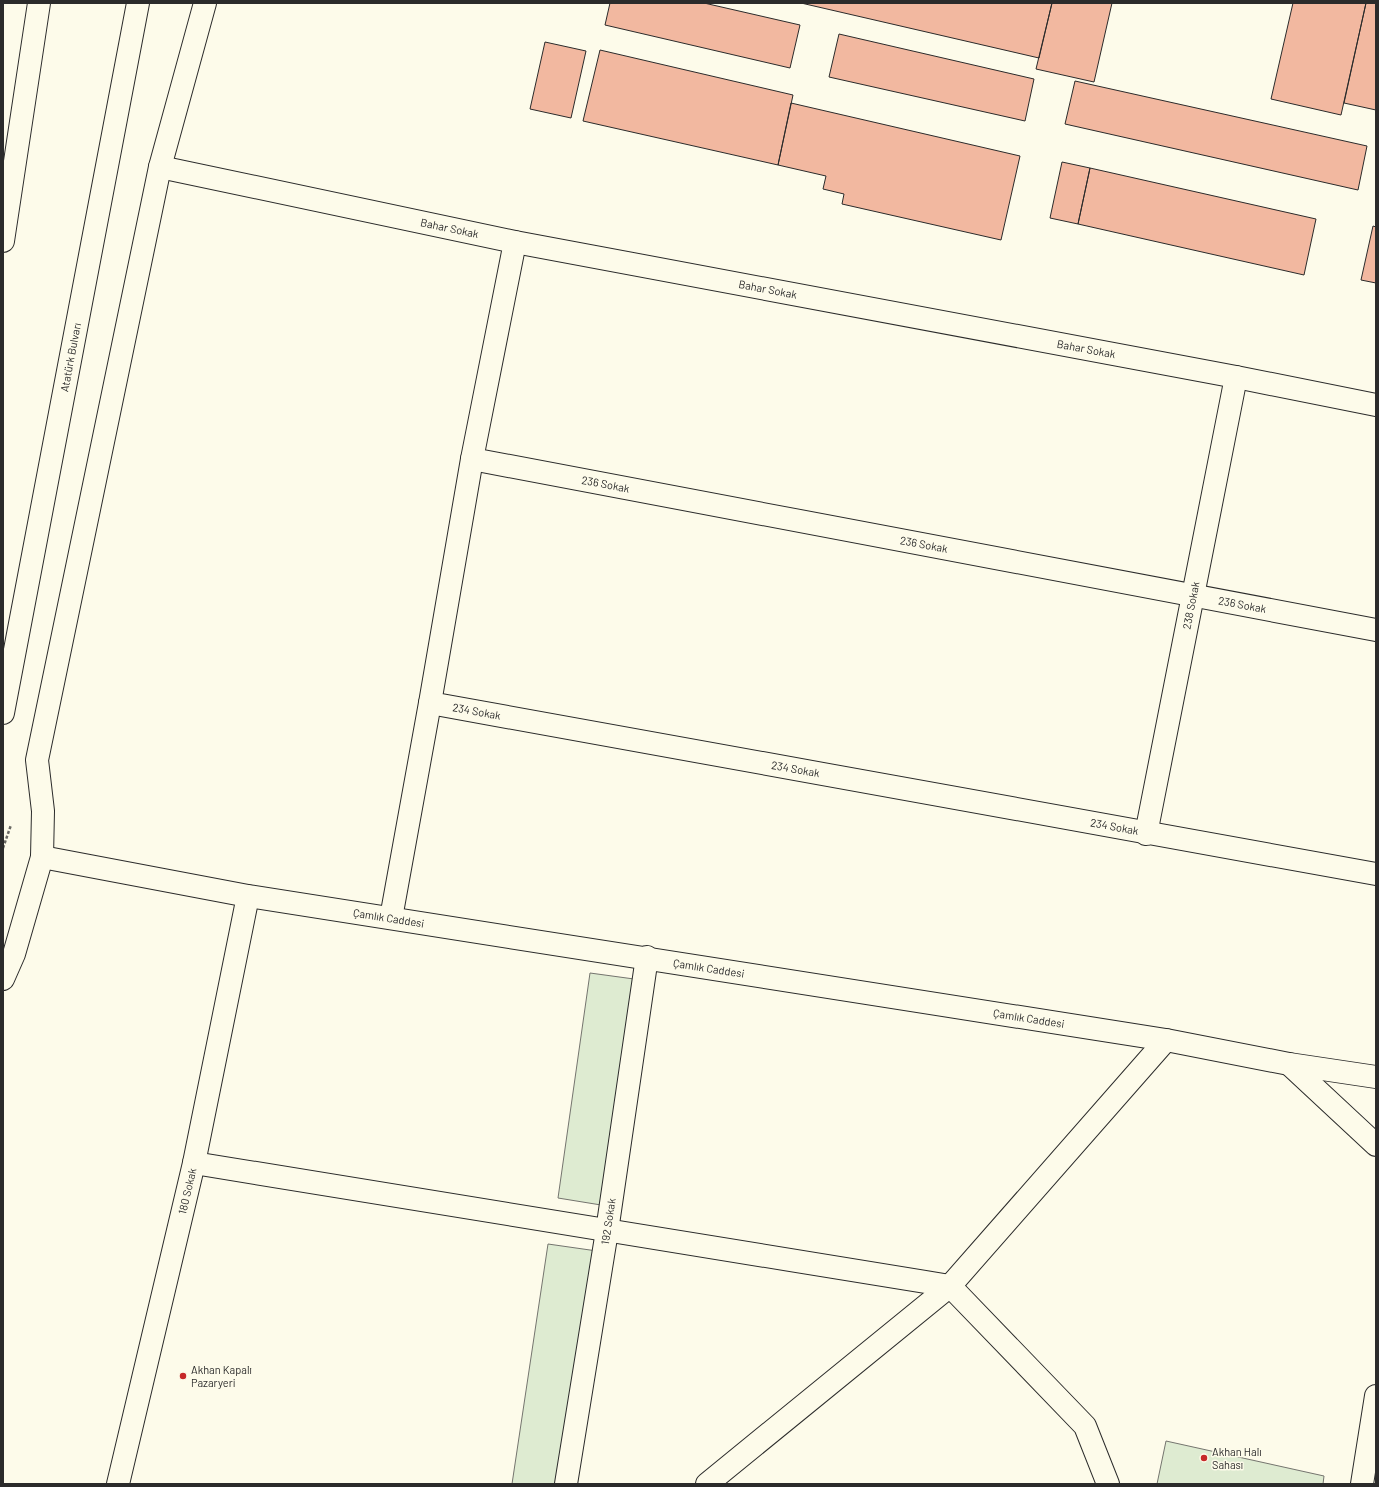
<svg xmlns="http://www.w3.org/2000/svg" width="1379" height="1487" font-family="Barlow,sans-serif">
	<rect width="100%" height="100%" fill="#fdfbea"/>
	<path fill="#deebd1" stroke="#74746e" d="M590 973 634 979 601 1205 558 1198Z
		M548 1244 597 1251 558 1484H512Z
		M1166 1441 1324 1476 1323 1484H1157Z"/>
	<path fill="#f2b8a0" stroke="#2b2b2b" d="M610 3H704L800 25 790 68 605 25Z
		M801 3H1052L1039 58Z
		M1052 3H1112L1094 82 1036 69Z
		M1293 3H1366L1341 115 1271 99Z
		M1366 3H1376V110L1344 103Z
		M839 34 1034 79 1025 121 829 77Z
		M545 42 586 51 571 118 530 109Z
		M600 50 793 95 778 165 583 121Z
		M1075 81 1367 146 1358 190 1065 124Z
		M791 103 1020 156 1001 240 842 204 844 194 823 189 826 176 778 165Z
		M1062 162 1090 168 1078 224 1050 218Z
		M1090 168 1316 219 1304 275 1078 224Z
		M1373 226 1376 227V283L1361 280Z"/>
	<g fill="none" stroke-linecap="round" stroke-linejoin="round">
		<defs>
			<g id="street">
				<path id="s1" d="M160 167 515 242 1236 377 1376 405"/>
				<path id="s2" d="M472 459 1376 630"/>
				<path d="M430 703 472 459 515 242"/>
				<path id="s3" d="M1146 834 1236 377"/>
				<path id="s4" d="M391 918 430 703 1376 874"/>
				<path d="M194 1163 950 1286 1085 1426 1108 1484"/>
				<path id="s5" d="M118 1484 194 1163 248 896"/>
				<path id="s6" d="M566 1484 607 1231 647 957"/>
				<path d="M1362 1484 1376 1396"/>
			</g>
			<g id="secondary">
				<path id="s7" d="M42 857 248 896 1166 1040 1289 1064 1376 1077"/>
				<path d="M3 979 14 954 42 857 43 811 37 760 160 167 205 3"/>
				<path d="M1289 1064 1376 1145"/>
				<path d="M707 1484 950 1286 1166 1040"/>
			</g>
			<g id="primary">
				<path d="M3 241 39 3"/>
				<path id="s8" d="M3 713 138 3"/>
			</g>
		</defs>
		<use href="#street" stroke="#2b2b2b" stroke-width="24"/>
		<use href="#secondary" stroke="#2b2b2b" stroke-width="24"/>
		<use href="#primary" stroke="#2b2b2b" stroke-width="24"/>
		<path stroke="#6a6964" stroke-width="2.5" stroke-dasharray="3 2" stroke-linecap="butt" d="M3 848 11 825"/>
		<use href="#street" stroke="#fdfbea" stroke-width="22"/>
		<use href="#secondary" stroke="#fdfbea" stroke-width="22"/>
		<use href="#primary" stroke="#fdfbea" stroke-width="22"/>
	</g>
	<g fill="#c62828" stroke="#fdfbea" stroke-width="1.5">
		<circle cx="183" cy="1376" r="4"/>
		<circle cx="1204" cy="1458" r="4"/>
	</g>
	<g text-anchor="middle" stroke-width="3" stroke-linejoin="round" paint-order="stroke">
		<g font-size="11" fill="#2b2b2b" stroke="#fdfbea">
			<text dy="4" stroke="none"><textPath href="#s1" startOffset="296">Bahar Sokak</textPath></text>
			<text dy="4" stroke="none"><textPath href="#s1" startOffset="620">Bahar Sokak</textPath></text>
			<text dy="4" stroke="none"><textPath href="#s1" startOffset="944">Bahar Sokak</textPath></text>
			<text dy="4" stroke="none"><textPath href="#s8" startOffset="362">Atatürk Bulvarı</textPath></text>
			<text dy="4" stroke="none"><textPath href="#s2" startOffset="136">236 Sokak</textPath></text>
			<text dy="4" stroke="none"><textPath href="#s2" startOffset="460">236 Sokak</textPath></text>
			<text dy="4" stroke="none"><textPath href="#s3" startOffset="233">238 Sokak</textPath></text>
			<text dy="4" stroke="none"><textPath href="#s2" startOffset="784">236 Sokak</textPath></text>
			<text dy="4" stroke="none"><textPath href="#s4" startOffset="266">234 Sokak</textPath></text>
			<text dy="4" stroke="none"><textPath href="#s4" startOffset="590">234 Sokak</textPath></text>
			<text dy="4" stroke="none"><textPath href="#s4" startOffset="914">234 Sokak</textPath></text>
			<text dy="4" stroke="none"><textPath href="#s7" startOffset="352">Çamlık Caddesi</textPath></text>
			<text dy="4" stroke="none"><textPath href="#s7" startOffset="676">Çamlık Caddesi</textPath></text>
			<text dy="4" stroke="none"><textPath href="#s7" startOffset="1000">Çamlık Caddesi</textPath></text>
			<text dy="4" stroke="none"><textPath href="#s5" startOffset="301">180 Sokak</textPath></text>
			<text dy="4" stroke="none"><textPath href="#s6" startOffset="266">192 Sokak</textPath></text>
		</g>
		<g font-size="11" fill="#2b2b2b" stroke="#fdfbea" text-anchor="start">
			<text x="191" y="1374">Akhan Kapalı<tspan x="191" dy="13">Pazaryeri</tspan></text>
			<text x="1212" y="1456">Akhan Halı<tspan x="1212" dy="13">Sahası</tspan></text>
		</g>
	</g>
	<rect width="1379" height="1487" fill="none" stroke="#2b2b2b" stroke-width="8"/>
</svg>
